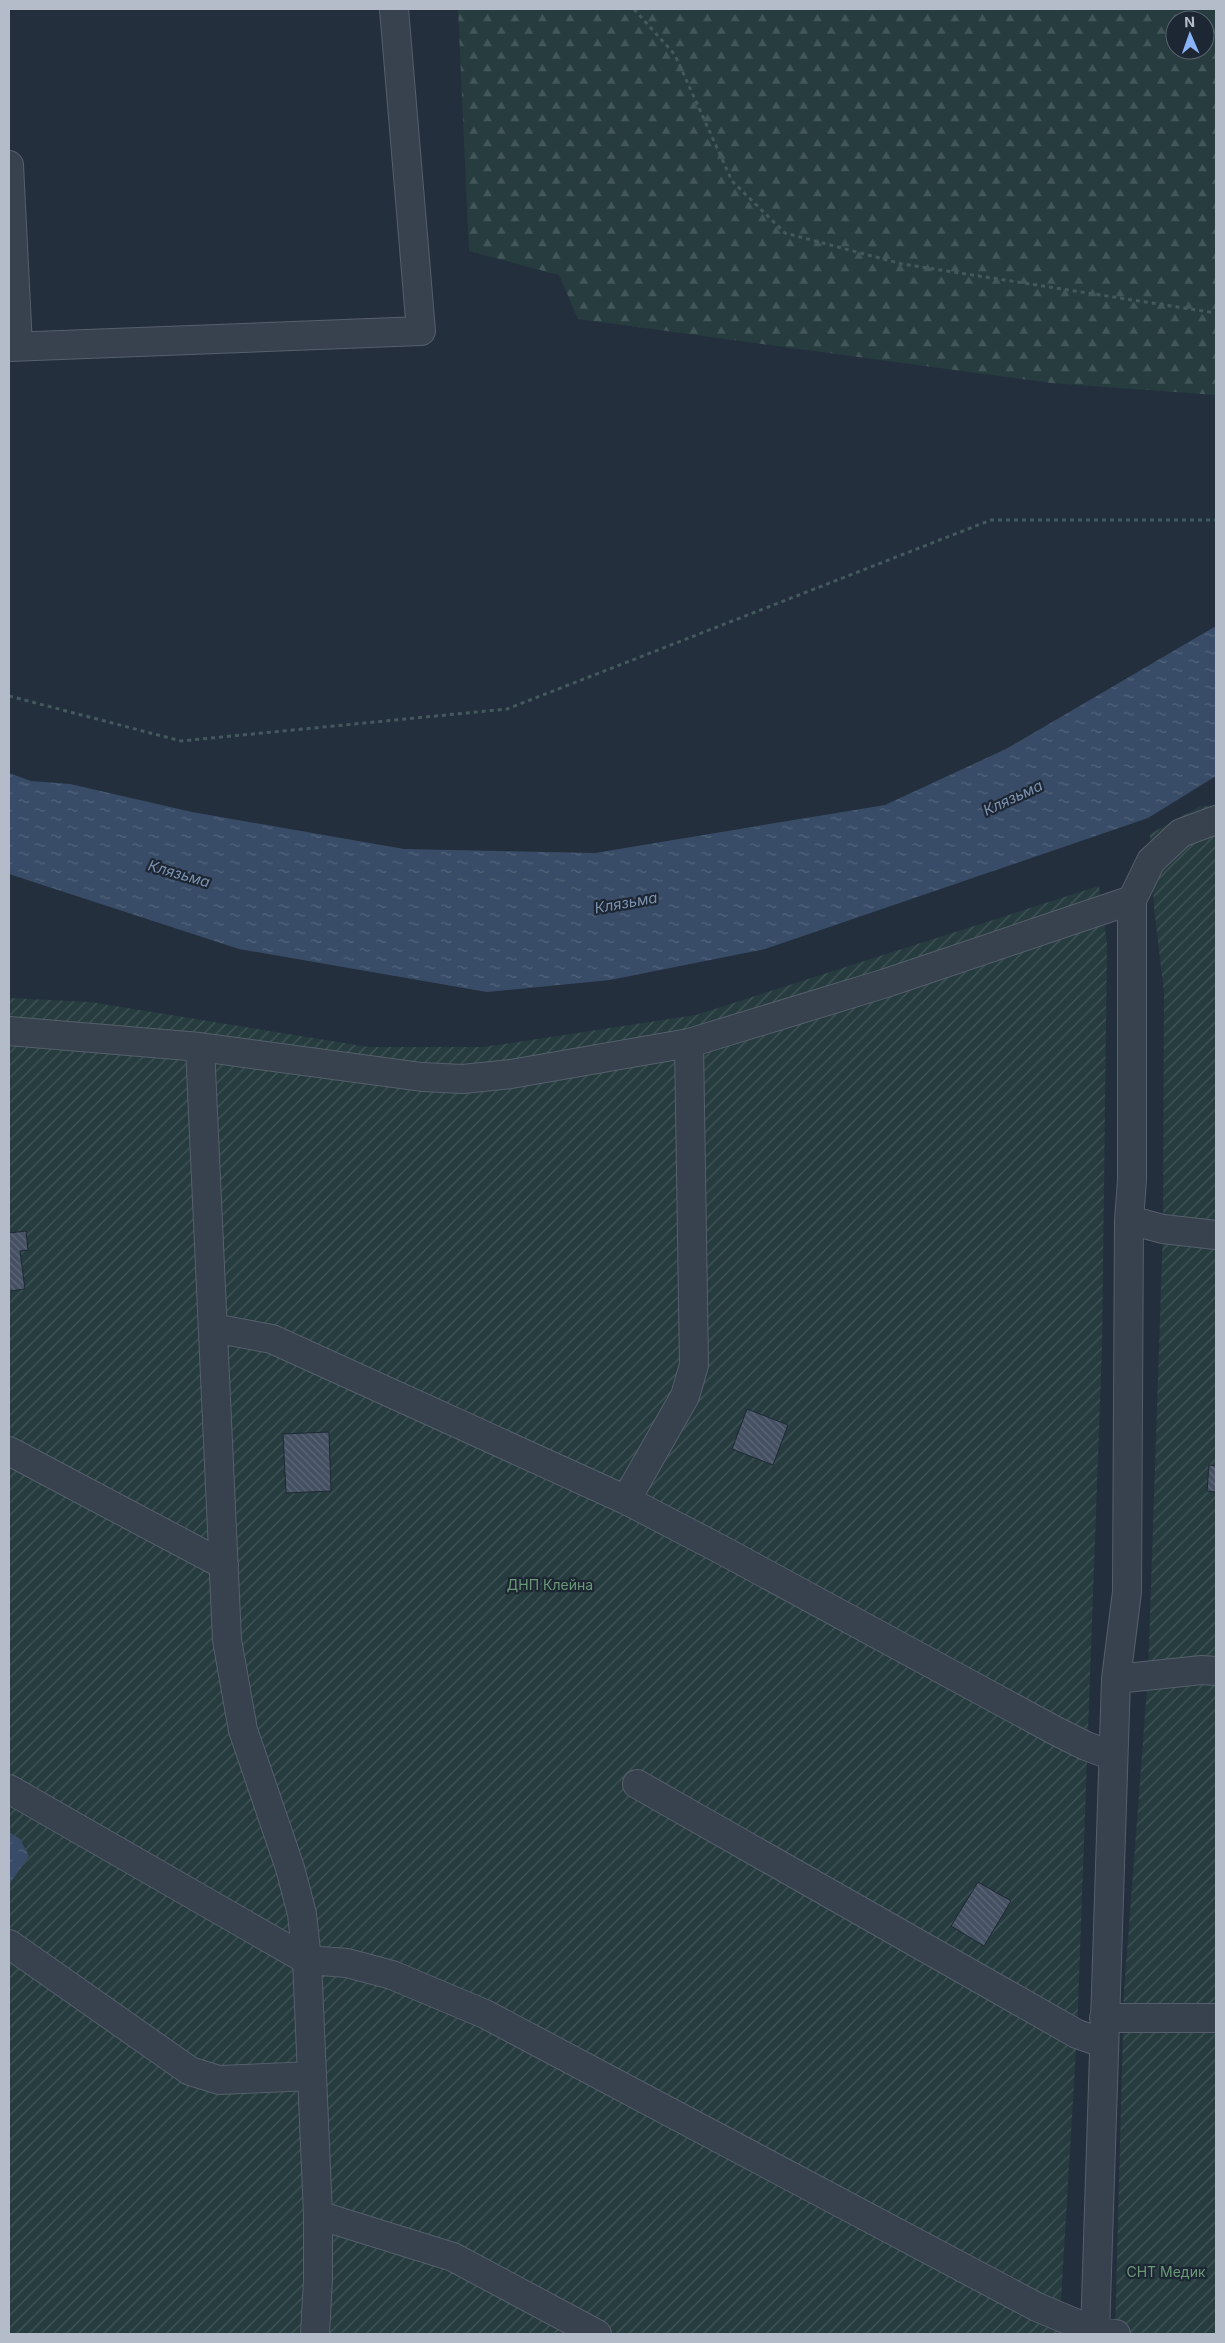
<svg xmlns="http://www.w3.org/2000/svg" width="1225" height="2343" font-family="Inter,sans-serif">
	<defs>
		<pattern id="forest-firs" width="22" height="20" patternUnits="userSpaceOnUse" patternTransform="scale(1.25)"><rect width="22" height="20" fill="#263c3f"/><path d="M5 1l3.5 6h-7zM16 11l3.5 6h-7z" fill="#435659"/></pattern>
		<pattern id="garden-furrows" width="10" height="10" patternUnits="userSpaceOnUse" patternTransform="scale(1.25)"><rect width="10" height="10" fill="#263c3f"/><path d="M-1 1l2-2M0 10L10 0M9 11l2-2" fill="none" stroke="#435659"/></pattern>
		<pattern id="water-ripples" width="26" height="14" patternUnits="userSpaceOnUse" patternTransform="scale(1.25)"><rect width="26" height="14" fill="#394c67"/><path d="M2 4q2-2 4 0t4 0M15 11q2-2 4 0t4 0" fill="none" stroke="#53647b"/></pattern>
		<pattern id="building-back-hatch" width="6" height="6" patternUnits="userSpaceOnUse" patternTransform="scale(1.25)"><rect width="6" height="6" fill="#455162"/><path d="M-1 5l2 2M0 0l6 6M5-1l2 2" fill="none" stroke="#5d6877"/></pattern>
	</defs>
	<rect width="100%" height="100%" fill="#242f3e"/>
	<path fill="url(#forest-firs)" fill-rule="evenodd" d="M458 9H1216V395L1051 383 578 319 559 275 469 251ZM1175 20H1205V50H1175Z"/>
	<path fill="url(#garden-furrows)" d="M1216 805V2334H1115L1124 1992 1148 1676 1163 1229 1164 993 1154 907 1150 834 1199 807Z
		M1099 886 1107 944 1102 1347 1077 2033 1060 2316 1062 2334H9V998L90 1002 369 1047H484L696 1015Z"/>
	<path fill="url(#water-ripples)" d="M1216 626V776L1148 818 765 949 610 980 487 992 239 949 9 874V773L31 781 70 784 192 812 404 849 595 853 885 805 1006 749Z
		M9 1832 20 1839 29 1856 9 1885Z"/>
	<path fill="url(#building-back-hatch)" stroke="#1f2835" d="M26 1231 28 1250 20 1251 25 1289 9 1291V1233Z
		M747 1409 788 1425 773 1465 732 1449Z
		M329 1432 331 1491 286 1493 283 1434Z
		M1209 1465 1216 1466V1492L1207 1491Z
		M978 1882 1011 1901 984 1946 951 1926Z"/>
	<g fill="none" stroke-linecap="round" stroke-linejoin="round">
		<defs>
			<path id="minor" d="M9 165 18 346
				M9 347 421 331 394 9
				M9 1031 200 1047 422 1077 463 1079 511 1074 689 1043 886 983 1132 900
				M200 1047 227 1640 243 1730 290 1868 302 1914 307 1960 318 2215V2280L315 2334
				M1129 1220 1163 1229 1216 1235
				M213 1328 272 1339 626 1500 722 1550 1054 1730 1086 1746 1113 1756
				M9 1451 224 1565
				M626 1500 685 1396 694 1365 689 1043
				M1116 1679 1202 1670 1216 1671
				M637 1784 1077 2034 1103 2043
				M9 1789 307 1960 347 1963 392 1975 485 2014 1037 2307 1094 2331 1116 2334
				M9 1944 190 2071 219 2080 312 2076
				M1104 2018H1216
				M318 2215 453 2257 597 2334
				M1095 2334 1116 1679 1127 1592 1129 1220 1132 1180V900L1151 861 1181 833 1216 820"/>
		</defs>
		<use href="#minor" stroke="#565f6c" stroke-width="30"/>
		<path stroke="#44595c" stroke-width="3" stroke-dasharray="4 4" stroke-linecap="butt" d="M634 9 675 55 732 181 785 233 902 264 1216 313
			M9 696 181 741 507 709 991 520H1216"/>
		<use href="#minor" stroke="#38414e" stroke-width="28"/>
	</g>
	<g text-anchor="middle" stroke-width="4.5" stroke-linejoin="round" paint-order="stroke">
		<g font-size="14" fill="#6b9a76" stroke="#1d2633">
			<text x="550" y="1590">ДНП Клейна</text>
			<text x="1166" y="2277">СНТ Медик</text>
		</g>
		<g font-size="15" font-style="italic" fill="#7c92b1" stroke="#1d2633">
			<text transform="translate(1013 798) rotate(-25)" y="5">Клязьма</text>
			<text transform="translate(179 874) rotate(16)" y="5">Клязьма</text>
			<text transform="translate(626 903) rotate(-10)" y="5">Клязьма</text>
		</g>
	</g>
	<rect width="1225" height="2343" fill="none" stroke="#b4bcc9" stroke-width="20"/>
	<g transform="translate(1190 35) rotate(358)"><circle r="24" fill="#1d2633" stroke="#59626f"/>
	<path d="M0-4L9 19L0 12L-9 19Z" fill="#8ab4f8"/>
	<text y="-8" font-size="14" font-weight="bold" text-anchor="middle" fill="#b4bcc9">N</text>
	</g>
</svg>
